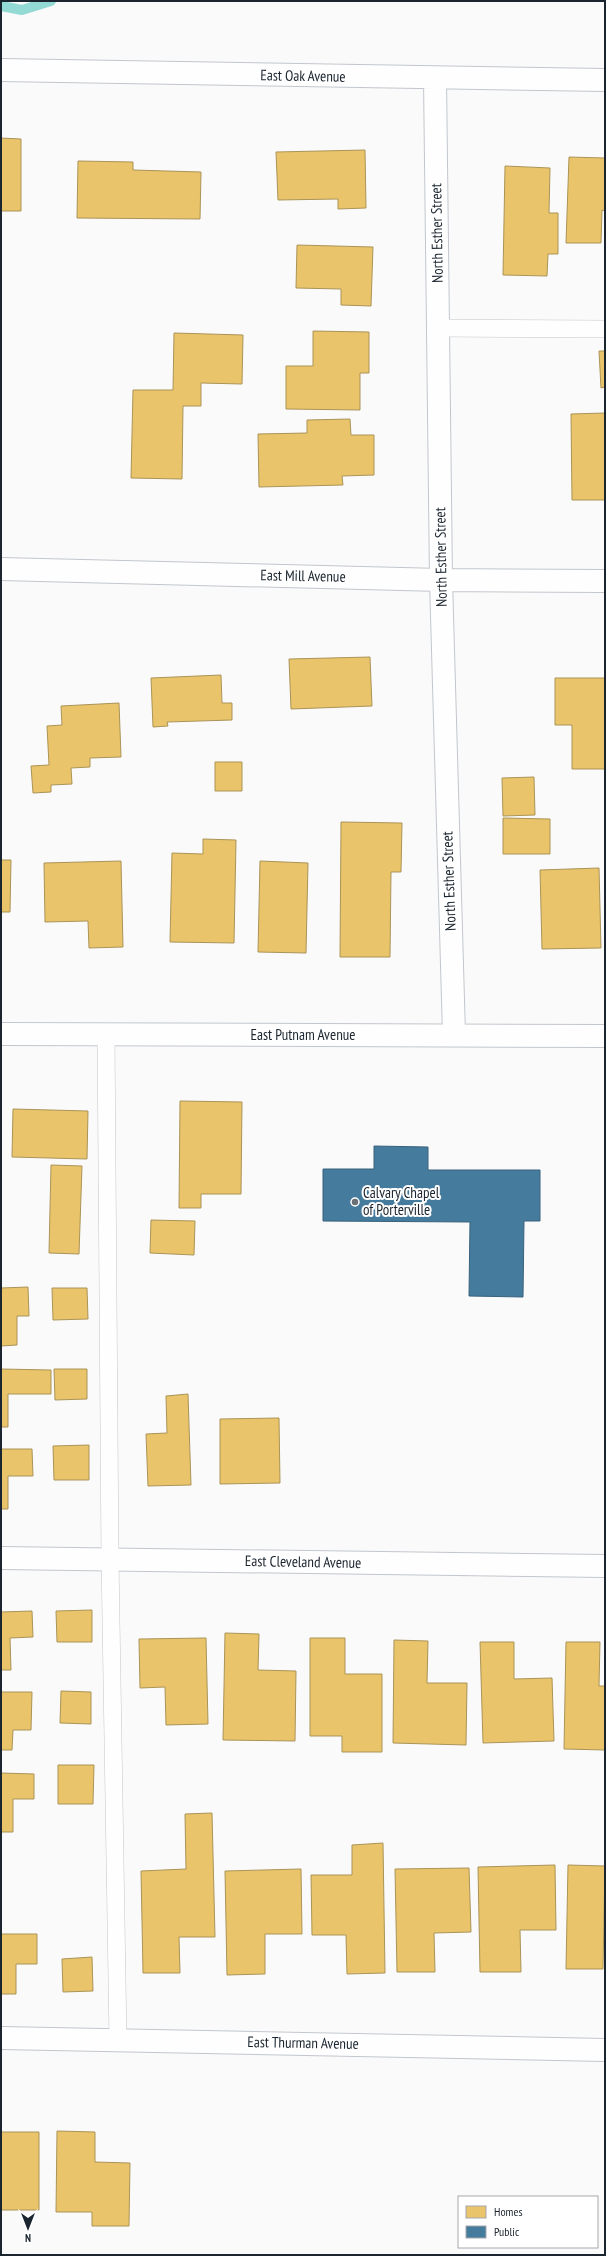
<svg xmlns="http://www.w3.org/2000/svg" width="606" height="2256" font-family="'PT Sans Narrow',sans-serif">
	<rect width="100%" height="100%" fill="#fafafa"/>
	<path fill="#e9c46a" stroke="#ab9458" d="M1 138 21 139V211H1Z
		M365 150 366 208 338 209V199L278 200 276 152Z
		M569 157 605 158V211L602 210 601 243H566Z
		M78 161 133 162V170L201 172 200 219 77 218Z
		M505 166 550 168 549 213H558V254H548L547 276 503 275Z
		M297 245 373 247 371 306 341 305V289L296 288Z
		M313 331 369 332V373H360V410L286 409V366H313Z
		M174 333 243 335 242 384 201 383V406H183L182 479 131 478 133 390H173Z
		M599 351H605V387L601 388Z
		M605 413V500H572L571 414Z
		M350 419 351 435H374V475L342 476 343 485 259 487 258 434 307 433V420Z
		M370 657 372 706 291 709 289 659Z
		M221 675 222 703H232V720L167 722 168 726 153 727 151 678Z
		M555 678H605V769H572V725H555Z
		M119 703 121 757 90 758V767L71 768 72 784 51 785V792L33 793 31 766 49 765 47 726 62 725 61 706Z
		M215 762H242V791H215Z
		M534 777 535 815 503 816 502 778Z
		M503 818 550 819V854H503Z
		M341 822 402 823 401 872H391L390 957H340Z
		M203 839 236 840 234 943 170 942 172 853 203 854Z
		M1 860H11L10 912H1Z
		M121 861 123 947 89 948 88 921 45 922 44 863Z
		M260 861 308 863 306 953 258 952Z
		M599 868 601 948 542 949 540 870Z
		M180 1101 242 1102 241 1194H201V1208H179Z
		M13 1109 88 1111 87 1159 12 1157Z
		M51 1165 82 1166 79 1254 49 1253Z
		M151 1220 195 1221 194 1255 150 1253Z
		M28 1287 29 1316H17V1345L1 1346V1288Z
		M52 1288H87L88 1319 53 1320Z
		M1 1369 51 1370V1394H8V1427H1Z
		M54 1369H87V1399L55 1400Z
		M188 1394 191 1485 148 1486 146 1434 167 1433 166 1396Z
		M279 1418 280 1483 220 1484V1419Z
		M89 1445V1480H54L53 1446Z
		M1 1449H32L33 1476H8V1509H1Z
		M92 1610V1642H57L56 1611Z
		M32 1611 33 1637 10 1638 11 1670H1V1612Z
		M225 1633 259 1634 258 1670 296 1671 295 1741 223 1740Z
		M206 1638 208 1724 166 1725 165 1687 140 1688 139 1639Z
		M310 1638H345V1674H382V1752H342V1736H310Z
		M394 1640 428 1641 427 1683H467L466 1745 393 1743Z
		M480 1642H514V1679L552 1678 554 1741 483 1743Z
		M566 1642H600L599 1686H605V1750L564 1749Z
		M61 1691 91 1692V1724L60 1723Z
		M1 1692H32L31 1730H13L12 1750H1Z
		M58 1765H94L93 1804H58Z
		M1 1773 34 1774V1799H13V1832H1Z
		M212 1813 215 1937H179L180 1973H143L141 1871 186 1869 185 1814Z
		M383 1843 385 1973 347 1974 346 1935H312L311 1875H352V1845Z
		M555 1865 556 1930H520L521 1972H480L478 1867Z
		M568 1865 605 1866 603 1969H566Z
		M469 1868 471 1932 434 1933 435 1972H397L395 1869Z
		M301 1869 302 1934H265V1974L227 1975 225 1871Z
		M1 1934H37V1964H16V1994H1Z
		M92 1957 93 1991 63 1992 62 1959Z
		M57 2131 95 2132V2162L130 2163 129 2226H92V2212H56Z
		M1 2132H39V2210H1Z"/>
	<path fill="#457b9d" stroke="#38617c" d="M374 1146 428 1147V1170H540V1221H524L523 1297 469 1296 470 1222 323 1221V1169H374Z"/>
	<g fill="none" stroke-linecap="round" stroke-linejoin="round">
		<path stroke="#94dad4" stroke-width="10" d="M1 6 22 10 51 1"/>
		<defs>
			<path id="lane" d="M438 328 605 329
				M106 1034 110 1559 118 2040"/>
			<path id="street" d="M1 70 605 80
				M435 78 441 580 454 1035
				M1 569 441 580 605 581
				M1 1558 605 1566
				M1 2038 605 2050"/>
			<path id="secondary" d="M1 1034 605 1036"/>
		</defs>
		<use href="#lane" stroke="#c2c7cd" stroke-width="18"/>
		<use href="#street" stroke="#c2c7cd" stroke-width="24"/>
		<use href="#secondary" stroke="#c2c7cd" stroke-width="24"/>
		<use href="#lane" stroke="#fefefe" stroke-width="17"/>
		<use href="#street" stroke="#fefefe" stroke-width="22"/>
		<use href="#secondary" stroke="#fefefe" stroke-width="22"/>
	</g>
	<circle fill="#697076" stroke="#fff" stroke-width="1.5" cx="355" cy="1202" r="4"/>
	<g text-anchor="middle" stroke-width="4" stroke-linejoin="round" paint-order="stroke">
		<g font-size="15" fill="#1b252f" stroke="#fff">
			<text transform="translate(303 76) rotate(1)" y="5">East Oak Avenue</text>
			<text transform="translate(437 233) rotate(-91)" y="5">North Esther Street</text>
			<text transform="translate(441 557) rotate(-91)" y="5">North Esther Street</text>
			<text transform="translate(303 576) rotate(1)" y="5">East Mill Avenue</text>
			<text transform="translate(449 881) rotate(-92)" y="5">North Esther Street</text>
			<text x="303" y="1040">East Putnam Avenue</text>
			<text transform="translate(303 1562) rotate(1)" y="5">East Cleveland Avenue</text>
			<text transform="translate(303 2043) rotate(1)" y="5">East Thurman Avenue</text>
		</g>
		<g font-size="15" fill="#1b252f" stroke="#fff" text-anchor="start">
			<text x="363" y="1198">Calvary Chapel<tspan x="363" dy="17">of Porterville</tspan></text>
		</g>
	</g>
	<rect width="606" height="2256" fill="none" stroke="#1b252f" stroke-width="4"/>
	<rect x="458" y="2196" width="140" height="52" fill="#ffffff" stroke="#a4a8ac"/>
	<rect x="466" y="2206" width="20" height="12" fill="#e9c46a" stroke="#a4a8ac"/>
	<text x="494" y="2216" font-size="12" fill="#1b252f">Homes</text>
	<rect x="466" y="2226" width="20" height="12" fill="#457b9d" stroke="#a4a8ac"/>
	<text x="494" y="2236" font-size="12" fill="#1b252f">Public</text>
	<g transform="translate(28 2228) rotate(180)" stroke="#ffffff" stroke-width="3" paint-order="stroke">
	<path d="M0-3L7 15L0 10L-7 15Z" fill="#1b252f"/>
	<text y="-6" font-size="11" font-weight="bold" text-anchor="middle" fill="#1b252f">N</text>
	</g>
</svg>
